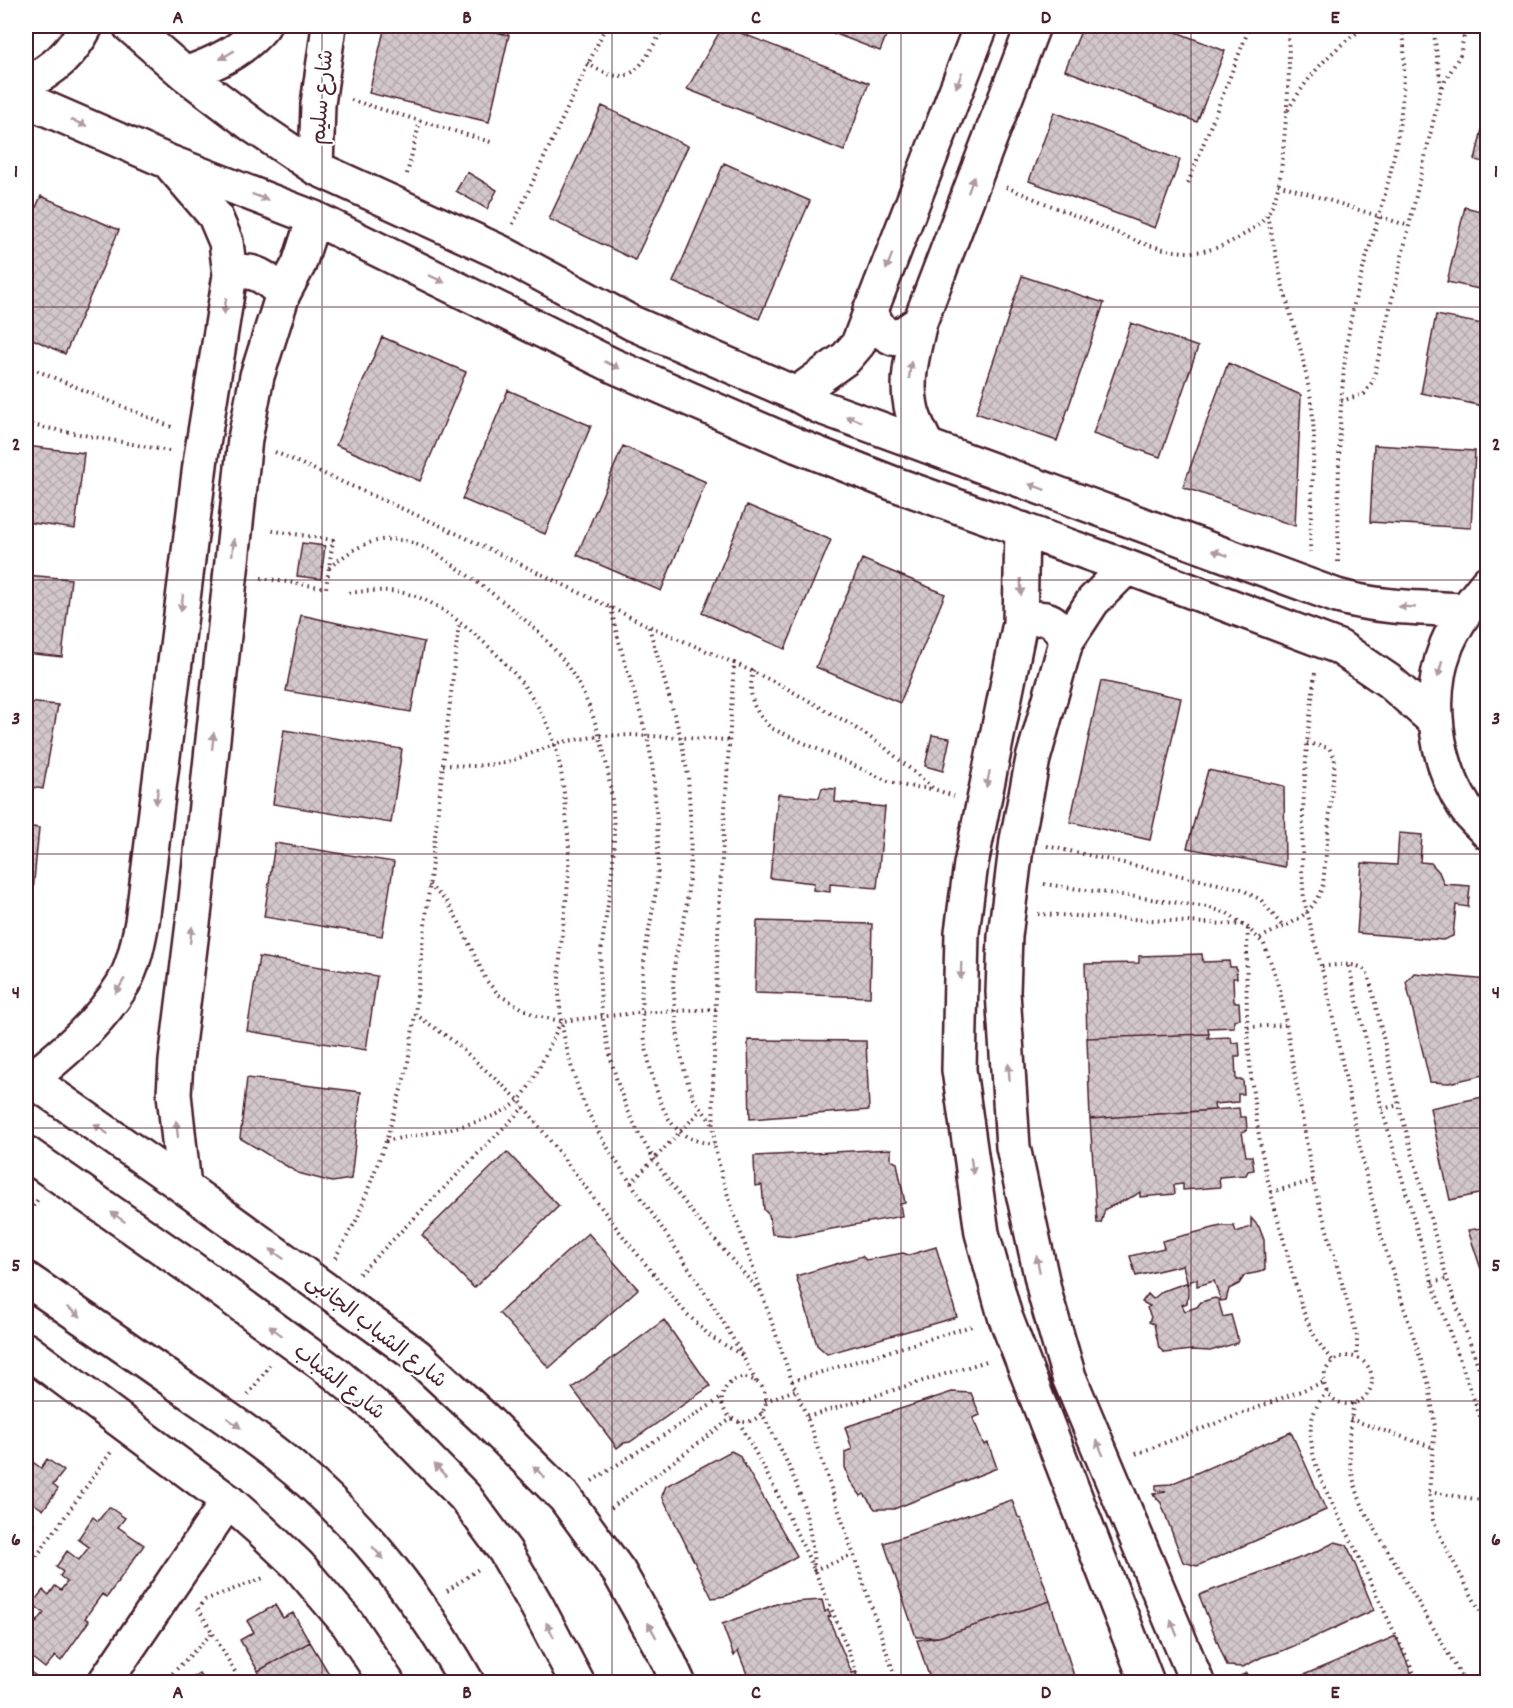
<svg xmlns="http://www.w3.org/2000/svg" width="1513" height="1708" font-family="Dekko,'Playpen Sans Arabic',sans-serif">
	<defs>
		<pattern id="building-cross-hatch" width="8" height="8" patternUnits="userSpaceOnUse" patternTransform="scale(1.5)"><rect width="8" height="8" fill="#d2c7cb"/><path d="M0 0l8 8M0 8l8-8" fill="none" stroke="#b6aaae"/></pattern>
	</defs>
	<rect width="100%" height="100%" fill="#fff"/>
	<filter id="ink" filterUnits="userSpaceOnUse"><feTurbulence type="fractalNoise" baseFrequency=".0167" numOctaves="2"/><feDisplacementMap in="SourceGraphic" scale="12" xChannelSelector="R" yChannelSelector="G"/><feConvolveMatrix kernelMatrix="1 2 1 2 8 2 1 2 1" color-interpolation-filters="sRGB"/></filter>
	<g filter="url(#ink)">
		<path fill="url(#building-cross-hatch)" stroke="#4a1f2b" stroke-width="1.5" d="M385 26H468L509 35 489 122 369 93Z
			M723 26 869 83 844 151 687 89Z
			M815 26H890L880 51Z
			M1083 26H1161L1225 51 1197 122 1065 70Z
			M1488 103V163L1475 160Z
			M602 106 688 146 635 260 549 219Z
			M1054 112 1180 160 1155 228 1029 181Z
			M724 163 810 201 759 319 673 282Z
			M467 172 497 190 487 209 456 191Z
			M41 196 119 230 65 354 26 336V230Z
			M1465 207 1488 213V291L1447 282Z
			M1022 276 1104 303 1057 441 976 413Z
			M1436 315 1488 325V407L1421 393Z
			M1131 323 1198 347 1160 457 1093 434Z
			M382 337 466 372 420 481 336 445Z
			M1228 363 1301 395 1295 526 1183 487Z
			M508 390 591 426 545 534 462 499Z
			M1374 445 1475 451 1471 528 1370 522Z
			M26 446 84 453 75 529 26 522Z
			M623 446 706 482 661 591 577 555Z
			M747 505 831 540 785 649 702 613Z
			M302 543 325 546 321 579 297 576Z
			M862 559 945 594 900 703 816 667Z
			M26 575 71 579 62 657 26 653Z
			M301 615 424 642 411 712 286 691Z
			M1101 681 1181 698 1150 840 1070 822Z
			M26 702 58 705 43 789 26 786Z
			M284 730 402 749 391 823 273 804Z
			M932 735 950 738 943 771 925 766Z
			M1208 770 1284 786 1285 867 1187 848Z
			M822 788 836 789 835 802 885 807 877 888 830 884V892L813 890 814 883 770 878 778 794 819 798Z
			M26 826 39 828 28 944 26 942Z
			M1399 833 1422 835 1420 862 1431 863 1439 872 1444 884 1470 886 1468 907 1456 905 1453 936 1443 940 1357 933 1362 863 1397 865Z
			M275 843 394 862 382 936 264 917Z
			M757 921 872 924 870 997 755 993Z
			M1202 954 1203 962 1229 961 1230 967H1236L1237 978H1233L1234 1002H1239L1240 1019 1234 1020V1027L1208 1028 1209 1034 1087 1038 1085 964 1139 963V956Z
			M259 957 377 976 366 1050 247 1031Z
			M1414 973 1488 980V1074L1449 1083 1430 1082 1406 982Z
			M1209 1034 1208 1038 1231 1037 1232 1043 1239 1042 1240 1056H1235L1236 1080H1243L1244 1094H1238V1102L1214 1104 1215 1110 1090 1119 1087 1038Z
			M748 1040 866 1041 869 1110 750 1119Z
			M247 1078 361 1092 351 1179 332 1182 298 1173 240 1138Z
			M1488 1096V1192L1450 1200 1430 1108Z
			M1239 1108 1240 1117H1246L1247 1130 1242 1132 1246 1156H1252L1254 1170 1248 1171 1246 1175 1219 1177 1220 1187 1183 1190V1184L1174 1185 1175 1194 1140 1197V1192L1134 1196 1105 1209 1101 1223H1097L1090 1119Z
			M891 1149V1160L897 1163 905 1203 900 1204 902 1216 794 1236 772 1234 769 1215 764 1210 762 1185 755 1186 754 1156Z
			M507 1152 559 1206 474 1288 422 1235Z
			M1251 1218 1259 1227 1264 1240 1265 1269 1260 1272 1245 1275 1239 1284 1229 1289 1226 1300 1221 1301 1214 1281 1197 1286V1279L1191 1281 1188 1286 1183 1265 1136 1276 1130 1256 1164 1248 1162 1241 1221 1226H1234L1236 1232 1251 1227Z
			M1488 1227V1290L1468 1230Z
			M588 1233 638 1289 549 1368 499 1313Z
			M936 1247 957 1317 827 1354 817 1345 796 1276 862 1256 866 1260 903 1253 909 1255Z
			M1186 1283 1188 1286V1295L1187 1303 1182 1305 1185 1311 1197 1307 1201 1302 1215 1298 1218 1299 1223 1317 1231 1315 1238 1340 1237 1343 1210 1351 1192 1350 1165 1353 1159 1348 1154 1324 1149 1322 1151 1317 1147 1308 1150 1306 1142 1302 1148 1294 1153 1299 1163 1291Z
			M664 1320 710 1386 630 1442 624 1443 617 1448 572 1388Z
			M952 1392 971 1393 980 1415 973 1418 984 1445 988 1443 997 1468 894 1509H875L864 1494 861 1496 850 1481 845 1467V1452L852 1449 845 1427Z
			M1291 1432 1326 1510 1197 1566 1183 1562 1161 1503 1153 1494 1166 1492 1156 1490V1485L1171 1484Z
			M731 1451 739 1455 797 1556 726 1596 712 1598 662 1496 666 1486Z
			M26 1457 41 1468 47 1459 64 1471 53 1485 58 1489 43 1510 32 1502 26 1511Z
			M1012 1500 1018 1517 1021 1518 1050 1601 939 1637H916L884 1543Z
			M109 1507 125 1518 118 1527 144 1545 107 1597 102 1594 85 1618 89 1621 61 1661 55 1656 45 1668 26 1653V1616L36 1623 44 1613 32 1604 43 1590 49 1595 55 1586 61 1590 67 1582 60 1576 63 1572 56 1567 67 1551 79 1560 89 1547 78 1539 93 1517 98 1521Z
			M26 1518 34 1524 26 1536Z
			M1335 1542 1347 1545 1374 1610 1317 1636 1282 1651 1262 1657 1243 1667 1227 1666 1199 1595 1316 1552Z
			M822 1600 825 1612 828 1610 831 1616 828 1617 852 1673 856 1672 858 1682H750L738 1651 734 1656 722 1624 779 1603Z
			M1050 1601 1076 1682H931L917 1640 939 1637Z
			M275 1605 283 1618 293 1613 310 1642 258 1671 240 1640 254 1632 247 1621Z
			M1396 1636 1415 1682H1287Z
			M310 1642 334 1682H264L258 1671Z
			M26 1669 45 1682H26Z
			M199 1673 205 1682H185Z
			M1247 1673 1250 1678 1249 1682H1227Z"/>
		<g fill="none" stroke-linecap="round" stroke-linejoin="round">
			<defs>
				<path id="minor" d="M130 26 185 74 255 127 316 168 500 252 632 323 796 394 818 406 1337 596C1379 608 1422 608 1465 610
					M185 74C214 64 243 51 263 26
					M26 83C54 70 72 53 86 26
					M26 100 169 162 314 218 614 366 798 446 892 483 1127 567 1339 647 1389 681 1436 722
					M316 168 318 104 329 26
					M230 275C252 265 268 279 283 294
					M870 310C876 323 879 332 893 338L901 335 920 322
					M796 394 846 358 858 344 981 26
					M927 446C921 433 913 420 911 406 905 378 914 349 920 322L1033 26
					M1022 529 1020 623 971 864 962 932 959 1070 982 1233 1005 1316 1147 1682
					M1127 567 1093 601 1066 642 1033 759 1017 840 1005 936 1003 992 1013 1147 1046 1298 1069 1377 1197 1682
					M1488 582C1472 601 1457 621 1447 644 1426 696 1435 762 1466 809 1472 818 1481 825 1488 833
					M1020 623C1043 613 1057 618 1066 642
					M30 1080C65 1052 100 1022 123 984 134 965 138 943 142 922L201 457 230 275 226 242 215 216 172 166
					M184 1187 174 1094 176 1061 196 899 245 439 257 376 283 294 299 264 314 218
					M105 1682 228 1501"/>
				<path id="tertiary" d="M26 1076 184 1187 417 1356 488 1422 565 1498 619 1572 667 1658 678 1682
					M26 1350 228 1501 261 1530 298 1565 348 1624 387 1682"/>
				<path id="secondary" d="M26 1153 188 1266 336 1374 383 1413 465 1497 505 1551 537 1606 577 1682
					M26 1279C77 1314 128 1349 179 1385 225 1417 272 1448 314 1486 376 1542 426 1610 467 1682"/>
			</defs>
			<use href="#minor" stroke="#4a1f2b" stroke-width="38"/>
			<use href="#tertiary" stroke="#4a1f2b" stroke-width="38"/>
			<use href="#secondary" stroke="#4a1f2b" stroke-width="38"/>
			<path stroke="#4a1f2b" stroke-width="4" stroke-dasharray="1.5 4.5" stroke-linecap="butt" d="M1433 26 1441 87
				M587 63C635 95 642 62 665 26
				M351 100 494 143
				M1288 110C1308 76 1333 47 1367 26
				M407 174 420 121
				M1188 183 1250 26
				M1278 184 1409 226
				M1006 187 1139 242C1179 255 1206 258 1243 235 1252 229 1262 224 1267 215 1282 190 1282 158 1285 130 1288 96 1291 60 1287 26
				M1267 215 1283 287 1302 355 1312 404 1314 437 1310 552
				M513 224 606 26
				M26 366 174 428
				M1341 401 1364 394 1373 381 1441 88 1460 55 1466 26
				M26 424 169 451
				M275 452 441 526 649 626 734 663 719 907 713 1087 714 1144 723 1181 792 1381 807 1417 897 1682
				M1338 562C1339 485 1337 406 1349 330 1355 292 1367 256 1378 219 1397 156 1408 92 1403 26
				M329 568C375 528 408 532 456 567 492 593 532 621 560 656 599 706 614 778 614 841 614 859 611 877 609 895 607 914 603 934 601 953 597 994 604 1035 615 1074 638 1158 705 1228 761 1293
				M261 578 326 588 333 540 268 530
				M349 593C406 585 430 597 473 633 507 661 542 701 555 745 561 767 564 790 566 812 567 830 570 848 569 866 567 908 558 950 559 992 560 1027 569 1063 581 1096 597 1136 624 1173 649 1209 687 1265 726 1321 756 1382
				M611 607C619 650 635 691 646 734 653 758 654 785 656 810 658 834 659 859 657 883 654 907 648 931 645 955 638 999 642 1042 655 1085 665 1118 675 1140 714 1144
				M649 627 681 738 688 776 691 830 690 867 686 911 675 960 673 985 678 1038 685 1074 694 1099 712 1123
				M734 663 781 685 848 723 883 746 934 789 954 796
				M753 670C748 697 752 709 771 728L890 782 906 786 933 789
				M1315 673 1307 743 1303 811 1302 873 1304 900 1326 985 1365 1171 1382 1239 1429 1385 1435 1427 1429 1492 1433 1520 1444 1544 1488 1626
				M443 765 475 766 505 763 562 742 600 736 630 735 728 740
				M1047 846 1241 889 1261 900 1283 927
				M1044 884 1207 907 1227 913 1248 928 1264 944 1274 971 1282 1000 1313 1181 1357 1336V1357
				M429 885 447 902 459 922 486 980 499 995 536 1016 561 1021 636 1013 716 1009
				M1038 914 1244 925
				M1248 929C1244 1001 1248 1075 1261 1147 1267 1183 1278 1218 1287 1253 1298 1292 1304 1331 1333 1361
				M1260 938C1290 922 1310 921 1323 885L1335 758 1329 748 1307 743
				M1322 966C1337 966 1363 959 1369 977L1399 1105 1447 1279 1488 1393
				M1349 966 1382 1109 1432 1282 1488 1439
				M415 1014 452 1040 519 1100 629 1244 685 1312 711 1337 742 1355
				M1248 1027 1285 1025
				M1382 1109 1399 1105
				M386 1141C422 1133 493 1126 519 1100 533 1086 551 1041 561 1022
				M631 1183 701 1110
				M1271 1192 1313 1181
				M26 1216 38 1199
				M335 1258 357 1219 386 1141 407 1069 415 1014 459 622
				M359 1274 524 1107
				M1432 1282 1447 1279
				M1324 1380a24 24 0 1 1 48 0a24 24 0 1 1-48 0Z
				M722 1400a22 22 0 1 1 44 0a22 22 0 1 1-44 0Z
				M792 1381 975 1325
				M1327 1391C1316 1405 1309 1419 1311 1438 1313 1472 1334 1506 1349 1536 1372 1585 1395 1634 1418 1682
				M248 1395 270 1365
				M765 1401 796 1390
				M1354 1403C1345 1446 1348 1472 1365 1512L1465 1682
				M761 1412C790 1464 812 1510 814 1570L853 1555
				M807 1417 990 1360
				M1350 1419 1435 1448
				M739 1422C785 1506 828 1592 860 1682
				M1136 1454 1324 1382
				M592 1481 723 1397
				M1429 1492 1488 1501
				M611 1508 732 1418
				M26 1571 111 1452
				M447 1591 480 1568
				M164 1682 212 1633
				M241 1682 198 1608 205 1600 266 1577"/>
			<use href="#minor" stroke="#fff" stroke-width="33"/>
			<use href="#tertiary" stroke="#fff" stroke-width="33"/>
			<use href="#secondary" stroke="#fff" stroke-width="33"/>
		</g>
		<defs><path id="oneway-solid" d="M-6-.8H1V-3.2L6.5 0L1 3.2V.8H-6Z" transform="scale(1.5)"/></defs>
		<g fill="#ae9aa0">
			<use href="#oneway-solid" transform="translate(227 55) rotate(149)"/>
			<use href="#oneway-solid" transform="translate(959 80) rotate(111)"/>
			<use href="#oneway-solid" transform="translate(79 123) rotate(23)"/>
			<use href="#oneway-solid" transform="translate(971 185) rotate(-70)"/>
			<use href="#oneway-solid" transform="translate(260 197) rotate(21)"/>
			<use href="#oneway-solid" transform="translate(889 262) rotate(111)"/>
			<use href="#oneway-solid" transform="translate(437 279) rotate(26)"/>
			<use href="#oneway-solid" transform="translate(225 306) rotate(99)"/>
			<use href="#oneway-solid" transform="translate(612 365) rotate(25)"/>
			<use href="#oneway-solid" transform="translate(910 370) rotate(-84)"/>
			<use href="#oneway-solid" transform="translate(854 419) rotate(-160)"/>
			<use href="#oneway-solid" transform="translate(1037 487) rotate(-160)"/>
			<use href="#oneway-solid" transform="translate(233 547) rotate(-84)"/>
			<use href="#oneway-solid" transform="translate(1220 553) rotate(-160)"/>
			<use href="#oneway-solid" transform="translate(1021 587) rotate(88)"/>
			<use href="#oneway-solid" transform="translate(182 603) rotate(97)"/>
			<use href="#oneway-solid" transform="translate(1407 607) rotate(-177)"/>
			<use href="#oneway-solid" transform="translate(1440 669) rotate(105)"/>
			<use href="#oneway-solid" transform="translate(213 741) rotate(-84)"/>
			<use href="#oneway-solid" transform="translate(988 779) rotate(102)"/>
			<use href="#oneway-solid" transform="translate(157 796) rotate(97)"/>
			<use href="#oneway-solid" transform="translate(191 935) rotate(-83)"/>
			<use href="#oneway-solid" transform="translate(961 971) rotate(92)"/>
			<use href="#oneway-solid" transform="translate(120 986) rotate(122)"/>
			<use href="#oneway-solid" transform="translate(1009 1072) rotate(-94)"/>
			<use href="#oneway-solid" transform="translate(101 1129) rotate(-145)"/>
			<use href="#oneway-solid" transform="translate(177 1129) rotate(-97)"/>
			<use href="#oneway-solid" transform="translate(972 1166) rotate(82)"/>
			<use href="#oneway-solid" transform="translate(118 1217) rotate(-145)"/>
			<use href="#oneway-solid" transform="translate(277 1254) rotate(-144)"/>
			<use href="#oneway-solid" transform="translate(1038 1264) rotate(-102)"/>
			<use href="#oneway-solid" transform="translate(74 1312) rotate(35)"/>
			<use href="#oneway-solid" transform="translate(276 1331) rotate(-143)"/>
			<use href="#oneway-solid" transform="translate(234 1423) rotate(36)"/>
			<use href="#oneway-solid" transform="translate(1100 1448) rotate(-113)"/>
			<use href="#oneway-solid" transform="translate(440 1470) rotate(-133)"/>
			<use href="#oneway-solid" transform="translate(539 1472) rotate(-136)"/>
			<use href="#oneway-solid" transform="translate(378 1553) rotate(49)"/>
			<use href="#oneway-solid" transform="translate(1174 1628) rotate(-112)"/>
			<use href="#oneway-solid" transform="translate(550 1630) rotate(-117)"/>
			<use href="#oneway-solid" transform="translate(652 1630) rotate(-119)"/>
		</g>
	</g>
	<path fill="none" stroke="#4a1f2b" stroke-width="1.5" stroke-opacity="0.55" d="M322 26V1682M612 26V1682M901 26V1682M1191 26V1682M26 307H1488M26 580H1488M26 854H1488M26 1128H1488M26 1401H1488"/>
	<g text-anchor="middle" stroke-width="4.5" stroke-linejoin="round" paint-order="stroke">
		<g font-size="21" fill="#4a1f2b" stroke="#fff">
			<text transform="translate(321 97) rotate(-85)" y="7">شارع سليم</text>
			<text transform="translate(377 1330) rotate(38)" y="7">شارع الشباب الجانبى</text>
			<text transform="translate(340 1381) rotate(38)" y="7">شارع الشباب</text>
		</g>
	</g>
	<rect width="1513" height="1708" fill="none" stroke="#fff" stroke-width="66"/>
	<rect x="33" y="33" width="1447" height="1642" fill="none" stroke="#4a1f2b" stroke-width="2"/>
	<g font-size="20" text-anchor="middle" font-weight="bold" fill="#4a1f2b">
		<text x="178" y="23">A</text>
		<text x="467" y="23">B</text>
		<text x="756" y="23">C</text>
		<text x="1046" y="23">D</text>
		<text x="1335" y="23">E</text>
		<text x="16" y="177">1</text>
		<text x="1496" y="177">1</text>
		<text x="16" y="450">2</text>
		<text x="1496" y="450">2</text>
		<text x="16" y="724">3</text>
		<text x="1496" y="724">3</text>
		<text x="16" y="998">4</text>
		<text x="1496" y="998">4</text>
		<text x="16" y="1271">5</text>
		<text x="1496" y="1271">5</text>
		<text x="16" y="1545">6</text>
		<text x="1496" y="1545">6</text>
		<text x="178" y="1698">A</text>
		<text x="467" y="1698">B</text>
		<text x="756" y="1698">C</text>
		<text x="1046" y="1698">D</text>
		<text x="1335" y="1698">E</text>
	</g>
</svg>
